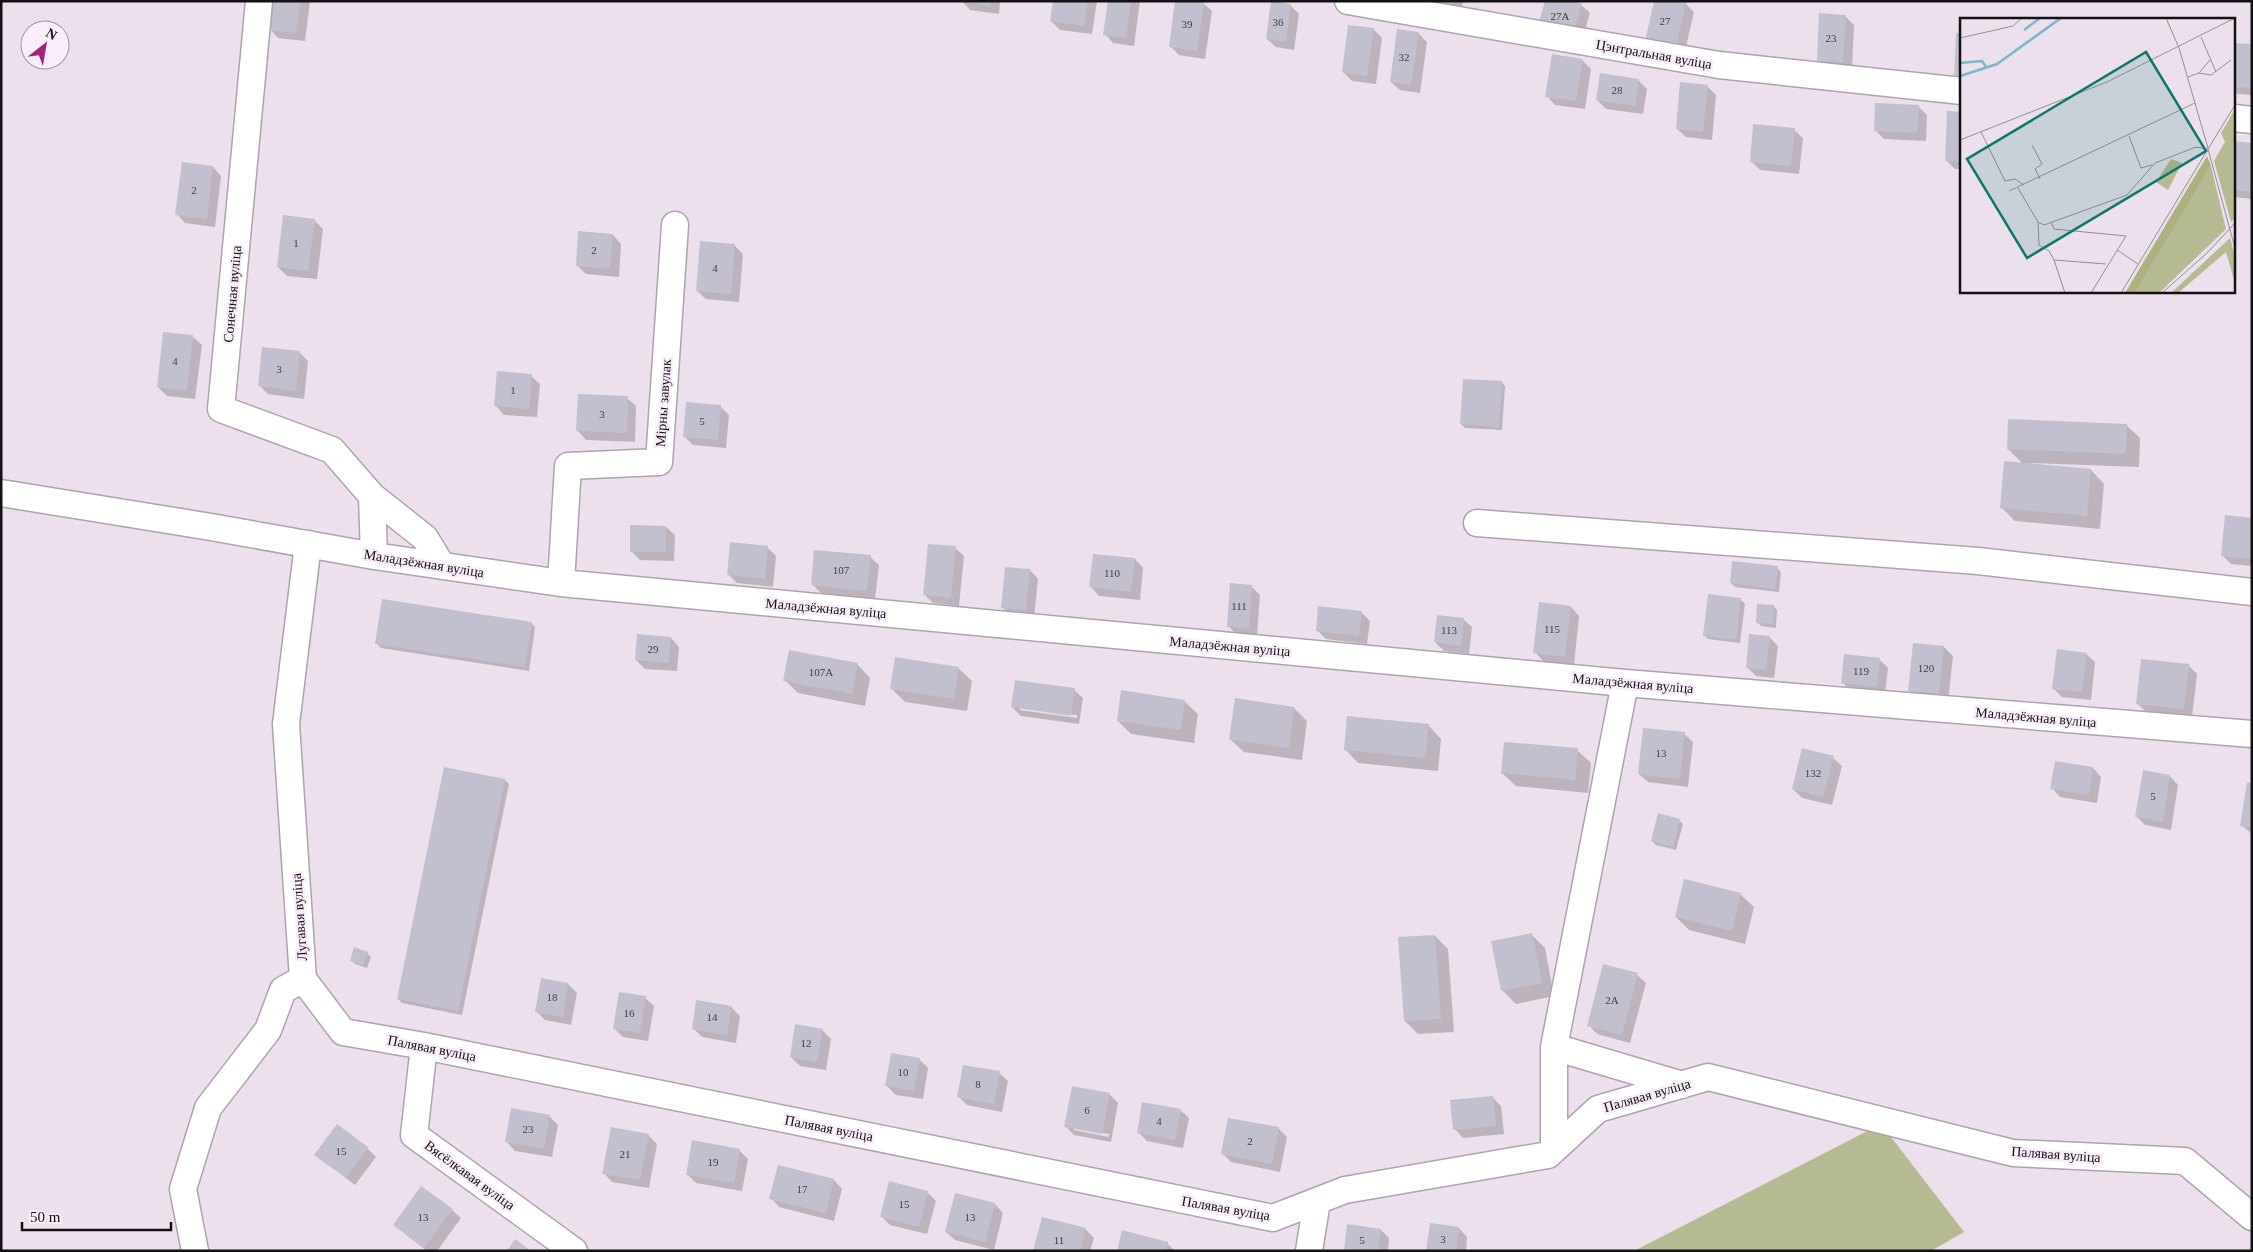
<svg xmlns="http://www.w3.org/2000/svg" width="2253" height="1252" font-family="'Times New Roman',serif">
	<rect width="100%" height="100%" fill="#ebe0eb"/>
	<path fill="#b6ba92" d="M1881 1124 1964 1232 1931 1251H1634Z"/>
	<path fill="#0003" fill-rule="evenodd" d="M273 1H310L305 41 278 38 270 29Z
		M962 1H1000L999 14 970 10Z
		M1054 1H1097L1092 34 1060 30 1051 21Z
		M1109 1H1140L1134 46 1113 43 1105 34Z
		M1177 1 1203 3 1212 11 1205 59 1179 55 1171 47Z
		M1431 1H1463L1460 19Z
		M1655 1 1685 3 1694 12 1684 55 1646 40Z
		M1290 5 1299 14 1294 50 1276 47 1267 39Z
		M1581 5 1590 13 1580 46 1547 37Z
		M1845 16 1854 25 1852 70 1827 69 1818 60Z
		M1373 29 1382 38 1376 84 1352 81 1343 72Z
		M1418 33 1427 42 1420 93 1400 90 1391 82Z
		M2234 44 2252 45V95L2238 94 2234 91Z
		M1582 60 1591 69 1585 109 1555 105 1547 96Z
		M1638 80 1647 89 1643 114 1606 109 1597 100Z
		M1707 86 1716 95 1712 140 1686 137 1677 129Z
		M1918 106 1927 115 1926 141 1884 139 1875 130Z
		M1962 114V169H1955L1946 160Z
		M1794 130 1803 138 1799 174 1760 170 1751 161Z
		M2234 142 2252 144V199L2234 197Z
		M213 167 221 176 215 227 185 223 177 214Z
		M314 220 323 229 317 279 287 276 278 267Z
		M613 235 621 244 619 277 586 274 577 265Z
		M734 245 743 254 739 302 706 299 697 291Z
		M193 337 202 345 195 399 167 396 158 387Z
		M300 353 308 361 304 399 268 394 259 385Z
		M531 376 540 384 537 417 504 415 496 406Z
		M1501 382 1505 386 1502 430 1465 428 1461 424Z
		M627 398 636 406 635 442 586 440 578 431Z
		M720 406 729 415 726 448 693 445 684 436Z
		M2126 425 2140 438 2139 467 2031 463V465L2091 470 2104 484 2100 529 2015 521 2001 507 2023 464 2008 449Z
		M2252 519V566L2231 564 2222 555Z
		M666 527 675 535 674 561 640 560 631 551Z
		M767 547 776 556 773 587 737 583 728 574Z
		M955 548 964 556 959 606 933 603 924 594Z
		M870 557 879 565 875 599 821 593 812 584Z
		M1135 559 1143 568 1140 600 1099 596 1091 587Z
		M1777 568 1781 572 1779 592 1735 587 1731 583Z
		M1030 570 1038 579 1034 619 1011 616 1002 607Z
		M1251 586 1260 595 1257 637 1237 635 1228 626Z
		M1741 600 1745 604 1740 643 1708 639 1704 635Z
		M1773 606 1777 610 1776 628 1761 626 1757 622Z
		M1571 607 1579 616 1574 665 1543 661 1535 652Z
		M1361 612 1370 621 1367 644 1326 639 1317 630Z
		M1463 619 1472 627 1469 654 1444 651 1435 642Z
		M531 623 535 627 529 671 381 648 377 644Z
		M1769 637 1778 646 1774 678 1756 676 1747 667Z
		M671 638 679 647 677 671 645 669 636 660Z
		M1914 644 1944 647 1953 656 1948 702 1918 699 1909 690Z
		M2086 654 2095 662 2091 700 2062 697 2053 688Z
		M1880 660 1888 668 1885 695 1851 691 1843 683Z
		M857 664 870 678 865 706 798 693 785 680Z
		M2188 665 2197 674 2192 717 2146 712 2137 703Z
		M958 668 972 681 967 711 905 702 892 689Z
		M1074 690 1083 698 1079 724 1021 716 1012 707ZM1020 707 1077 715V718L1020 710Z
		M1236 700 1294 708 1307 721 1302 760 1244 752 1230 739Z
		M1184 701 1198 714 1194 743 1131 734 1118 721Z
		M1428 725 1441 739 1438 771 1358 763 1345 749Z
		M1684 734 1693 742 1688 787 1648 782 1639 774Z
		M1577 750 1591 763 1588 793 1516 786 1502 773Z
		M1833 758 1842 766 1832 805 1802 798 1793 789Z
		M2093 768 2101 777 2097 803 2060 797 2052 788Z
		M2170 776 2178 785 2171 830 2145 825 2137 817Z
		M505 780 509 784 462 1015 402 1003 398 999Z
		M2252 784V834L2241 825Z
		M1679 820 1683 824 1676 850 1656 845 1652 841Z
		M1740 894 1754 907 1745 944 1689 930 1676 917Z
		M1531 934 1545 948 1554 996 1516 1004 1502 990Z
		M1435 936 1448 949 1454 1032 1418 1034 1405 1021Z
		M367 953 371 957 367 968 355 964 351 960Z
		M1637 975 1646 983 1630 1043 1597 1034 1589 1025Z
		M568 984 577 993 571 1025 545 1020 536 1011Z
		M645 998 654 1006 648 1041 623 1037 614 1028Z
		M731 1007 740 1016 736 1043 702 1037 693 1028Z
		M822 1030 831 1039 826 1070 800 1066 791 1057Z
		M919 1059 928 1068 923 1099 896 1095 887 1086Z
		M999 1073 1008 1081 1002 1112 967 1105 958 1096Z
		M1109 1094 1118 1103 1111 1142 1074 1135 1066 1127ZM1074 1128 1109 1134 1108 1137 1074 1130Z
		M1492 1097 1501 1106 1504 1134 1463 1138 1455 1129Z
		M1180 1110 1189 1118 1183 1148 1147 1141 1138 1132Z
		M549 1116 558 1125 552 1157 515 1151 507 1142Z
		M1278 1128 1287 1137 1280 1172 1231 1162 1223 1154Z
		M648 1135 657 1144 649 1188 612 1182 604 1173Z
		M367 1148 376 1157 355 1185 316 1155Z
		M739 1150 748 1159 742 1191 696 1183 687 1174Z
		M779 1166 834 1180 842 1189 834 1221 779 1207 771 1198Z
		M927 1192 936 1201 927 1234 890 1225 881 1216Z
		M995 1204 1003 1213 994 1250 955 1240 946 1232Z
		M452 1210 461 1218 437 1251H427L394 1225Z
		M1459 1228 1467 1237 1466 1251H1427Z
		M1085 1229 1094 1238 1090 1251H1034Z
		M1381 1230 1389 1238 1388 1251H1345Z
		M1167 1243 1175 1251H1118Z"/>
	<path fill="#c2c0ce" d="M272 1H301L296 33 268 30Z
		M964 1H991L990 6Z
		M1053 1H1088L1084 26 1050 21Z
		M1108 1H1131L1126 38 1103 35Z
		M1175 1 1204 2 1197 51 1169 47Z
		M1271 1 1291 4 1286 42 1266 39Z
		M1430 1H1453L1452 11 1429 7Z
		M1545 1H1574L1582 4 1572 38 1537 29Z
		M1654 1 1686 2 1676 48 1645 41Z
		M1819 13 1846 15 1843 62 1817 61Z
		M1348 25 1374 28 1367 76 1342 72Z
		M1397 29 1419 32 1411 85 1390 82Z
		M1956 33H1962V78H1954Z
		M2234 43 2252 44V88L2234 87Z
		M1552 54 1583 59 1576 101 1545 97Z
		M1600 73 1639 79 1635 106 1596 100Z
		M1680 82 1708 85 1703 132 1676 129Z
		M1875 103 1919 105 1917 133 1874 131Z
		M1947 111 1962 112V162L1945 161Z
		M1753 124 1795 128 1791 166 1750 162Z
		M2234 141 2252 143 2250 192 2234 190Z
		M182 162 213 166 207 219 175 215Z
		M283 215 315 219 308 271 277 267Z
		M578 231 613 234 610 269 576 266Z
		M700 241 735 244 731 294 696 291Z
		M163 332 193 335 187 391 157 387Z
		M262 347 300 351 296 391 258 386Z
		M497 371 532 374 529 409 494 406Z
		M1463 379 1502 381 1499 427 1460 424Z
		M578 394 628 396 627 433 576 431Z
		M686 402 721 405 718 440 683 437Z
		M2008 419 2127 424 2126 454 2007 449Z
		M2004 461 2091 469 2087 516 2000 508Z
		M2225 515 2252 518V559L2221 556Z
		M630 525 666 526V552H630Z
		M730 542 768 546 765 579 727 575Z
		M928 544 956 546 951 598 923 595Z
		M814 550 871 555 867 591 811 585Z
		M1093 554 1135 558 1131 592 1089 587Z
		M1732 561 1778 566 1775 589 1730 583Z
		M1005 567 1030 569 1026 610 1001 608Z
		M1230 583 1252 585 1249 629 1227 627Z
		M1708 594 1741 598 1736 640 1703 636Z
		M382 599 532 622 525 667 375 644Z
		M1539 602 1571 606 1565 657 1533 653Z
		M1757 604 1774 605 1773 624 1756 623Z
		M1318 606 1362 611 1359 636 1316 631Z
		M1437 615 1464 618 1461 646 1434 642Z
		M637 634 671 637 669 663 635 660Z
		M1749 634 1770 636 1766 670 1746 668Z
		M1913 643 1944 646 1939 694 1908 691Z
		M2057 649 2087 653 2082 692 2052 689Z
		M789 650 858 663 852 694 783 681Z
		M1844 654 1880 658 1877 687 1841 683Z
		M895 657 959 667 954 699 890 689Z
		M2141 659 2189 664 2184 709 2136 704Z
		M1015 680 1075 688 1071 716 1011 707Z
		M1121 690 1185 700 1181 730 1117 721Z
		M1235 698 1294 707 1289 748 1229 739Z
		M1347 716 1429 724 1425 758 1344 750Z
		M1643 728 1685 732 1680 779 1638 774Z
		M1504 742 1578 748 1575 780 1501 773Z
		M1802 748 1834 756 1823 797 1792 789Z
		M2055 761 2093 767 2089 795 2050 789Z
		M444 767 505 779 458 1011 397 999Z
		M2143 770 2170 775 2163 822 2135 817Z
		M2247 782 2252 783V828L2240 826Z
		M1658 813 1680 819 1673 847 1651 841Z
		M1684 879 1741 893 1732 931 1675 917Z
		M1532 933 1542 983 1501 991 1491 941Z
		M1435 935 1441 1019 1404 1021 1398 937Z
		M354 947 368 952 363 965 350 961Z
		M1603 964 1638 973 1622 1035 1587 1026Z
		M541 978 568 983 563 1017 535 1012Z
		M619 992 646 996 640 1033 613 1029Z
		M696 1000 732 1006 727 1035 692 1029Z
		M795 1024 823 1029 817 1062 790 1057Z
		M891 1053 920 1058 914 1091 885 1086Z
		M963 1065 1000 1071 994 1104 957 1097Z
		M1072 1086 1110 1093 1102 1134 1064 1127Z
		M1493 1096 1496 1126 1453 1130 1450 1100Z
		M1142 1102 1181 1109 1175 1140 1137 1133Z
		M511 1108 550 1115 544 1149 505 1142Z
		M1228 1118 1279 1127 1272 1164 1221 1154Z
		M337 1124 368 1147 346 1178 314 1155Z
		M611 1127 649 1134 640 1180 602 1174Z
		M692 1140 740 1149 734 1183 686 1175Z
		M778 1165 834 1179 826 1213 769 1199Z
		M889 1181 928 1191 919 1227 880 1217Z
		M421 1186 453 1209 424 1248 393 1225Z
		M955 1193 995 1203 985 1242 945 1232Z
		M1042 1217 1086 1228 1080 1251H1033Z
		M1430 1223 1459 1227 1456 1251H1426Z
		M1347 1224 1381 1229 1378 1251H1344Z
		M1122 1230 1168 1242 1166 1251H1117Z
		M515 1239 531 1251H507Z"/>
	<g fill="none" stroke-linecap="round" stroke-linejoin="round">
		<defs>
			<path id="minor" d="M259 1 221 409 332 450 372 496 374 556
				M1348 1 1719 65 1962 91
				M2234 118 2252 120
				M1 493 211 527 374 556 561 583 1625 683 2252 734
				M372 496 425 538 442 566
				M1477 523 1978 561 2252 592
				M561 583 568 466 659 462 675 225
				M1625 683 1554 1047 1682 1085
				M303 979 343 1032 424 1046 1273 1218 1345 1190 1548 1155 1598 1109 1708 1077 2013 1153 2185 1161 2252 1217
				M424 1046 414 1135 574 1251
				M1554 1047V1149
				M195 1251 183 1189 208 1108 268 1030 283 990 303 979 286 724 308 544
				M1309 1251 1317 1201"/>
		</defs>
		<use href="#minor" stroke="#aea3ae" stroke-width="29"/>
		<use href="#minor" stroke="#fff" stroke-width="26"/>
	</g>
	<g text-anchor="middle" stroke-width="5" stroke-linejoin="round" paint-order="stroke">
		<g font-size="11" fill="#403d42">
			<text x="1560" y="20">27А</text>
			<text x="1665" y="25">27</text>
			<text x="1278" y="26">36</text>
			<text x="1187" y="28">39</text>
			<text x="1831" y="42">23</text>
			<text x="1404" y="61">32</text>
			<text x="1617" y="94">28</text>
			<text x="194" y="194">2</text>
			<text x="296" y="247">1</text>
			<text x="594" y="254">2</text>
			<text x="715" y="272">4</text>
			<text x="175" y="365">4</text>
			<text x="279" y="373">3</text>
			<text x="513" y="394">1</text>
			<text x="602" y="418">3</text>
			<text x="702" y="425">5</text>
			<text x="841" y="574">107</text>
			<text x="1112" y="577">110</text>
			<text x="1239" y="610">111</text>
			<text x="1552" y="633">115</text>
			<text x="1449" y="634">113</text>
			<text x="653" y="653">29</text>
			<text x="1926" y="672">120</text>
			<text x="1861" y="675">119</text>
			<text x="821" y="676">107А</text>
			<text x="1661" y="757">13</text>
			<text x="1813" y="777">132</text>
			<text x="2153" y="800">5</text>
			<text x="552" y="1001">18</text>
			<text x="1612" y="1004">2А</text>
			<text x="629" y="1017">16</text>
			<text x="712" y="1021">14</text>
			<text x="806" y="1047">12</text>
			<text x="903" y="1076">10</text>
			<text x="978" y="1088">8</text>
			<text x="1087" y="1114">6</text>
			<text x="1159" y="1125">4</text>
			<text x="528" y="1133">23</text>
			<text x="1250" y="1145">2</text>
			<text x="341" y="1155">15</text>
			<text x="625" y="1158">21</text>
			<text x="713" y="1166">19</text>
			<text x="802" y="1193">17</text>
			<text x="904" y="1208">15</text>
			<text x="423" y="1221">13</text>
			<text x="970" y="1221">13</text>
			<text x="1443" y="1243">3</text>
			<text x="1059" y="1244">11</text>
			<text x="1362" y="1244">5</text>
		</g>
		<g font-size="14" fill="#141114" stroke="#f8edf8">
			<text transform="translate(1654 54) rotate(10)" y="5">Цэнтральная вуліца</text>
			<text transform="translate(232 294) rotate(-85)" y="5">Сонечная вуліца</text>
			<text transform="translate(663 403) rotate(-86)" y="5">Мірны завулак</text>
			<text transform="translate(424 563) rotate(9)" y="5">Маладзёжная вуліца</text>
			<text transform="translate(826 608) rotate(5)" y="5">Маладзёжная вуліца</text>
			<text transform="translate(1230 646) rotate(5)" y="5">Маладзёжная вуліца</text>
			<text transform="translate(1633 683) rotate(5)" y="5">Маладзёжная вуліца</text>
			<text transform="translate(2036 717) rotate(5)" y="5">Маладзёжная вуліца</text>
			<text transform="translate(299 917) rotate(-94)" y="5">Лугавая вуліца</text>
			<text transform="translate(432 1048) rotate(11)" y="5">Палявая вуліца</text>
			<text transform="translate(1647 1095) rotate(-16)" y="5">Палявая вуліца</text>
			<text transform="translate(829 1128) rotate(11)" y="5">Палявая вуліца</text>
			<text transform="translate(2056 1154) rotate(4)" y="5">Палявая вуліца</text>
			<text transform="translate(470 1175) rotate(36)" y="5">Вясёлкавая вуліца</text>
			<text transform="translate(1226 1208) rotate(10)" y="5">Палявая вуліца</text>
		</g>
	</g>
	<g transform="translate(1960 18)">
		<rect width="275" height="275" fill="#ebe0eb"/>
		<path d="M275 91V199L271 204 254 143 265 124 261 115ZM211 141 222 145 208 172 196 164ZM251 148 266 211 199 275H174ZM270 220 275 238V265L266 234 218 275H211Z" fill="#b6ba92"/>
		<path d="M247 138 251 148 181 264 174 275H165Z" fill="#acb17f"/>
		<path fill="none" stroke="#7db7cc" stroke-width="2.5" d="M64 12 80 0M0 45 22 43 26 49M0 58 37 46 101 0"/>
		<path fill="none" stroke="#958d95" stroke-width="1" d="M206 0 219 30 248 130M241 19 256 54M0 20 53 8 62 0M239 55 251 57 271 42M228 59 239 55 250 42M275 87 248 131 275 230M21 114 45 163 55 161 64 167M169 118 181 150 192 147M0 122 147 64 275 0M72 127 82 146 75 151 80 161M58 170 78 204 79 227 89 233 94 242 105 275M49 173 235 85M78 204 84 207 167 177 195 145 236 129 248 131M91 204 94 211 166 218 131 275M157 232 178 246M94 242 146 246M161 275 248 131M202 275 247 235 275 205"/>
		<path fill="#0f766e" fill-opacity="0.15" stroke="#0f766e" stroke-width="2.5" d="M186 34 246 133 67 240 7 141Z"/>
		<rect width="275" height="275" fill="none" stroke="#141114" stroke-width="2.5"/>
	</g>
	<rect width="2253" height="1252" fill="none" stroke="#141114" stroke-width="5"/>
	<g transform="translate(45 45) rotate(31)"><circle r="24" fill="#f8edf8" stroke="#9d959d"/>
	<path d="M0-4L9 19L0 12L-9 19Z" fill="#9f257b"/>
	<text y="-8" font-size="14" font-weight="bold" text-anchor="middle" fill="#141114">N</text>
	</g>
	<path d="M22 1222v8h149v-8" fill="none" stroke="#141114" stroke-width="2.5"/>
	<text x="30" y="1222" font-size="15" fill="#141114" stroke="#f8edf8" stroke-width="4" paint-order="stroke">50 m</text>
</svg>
